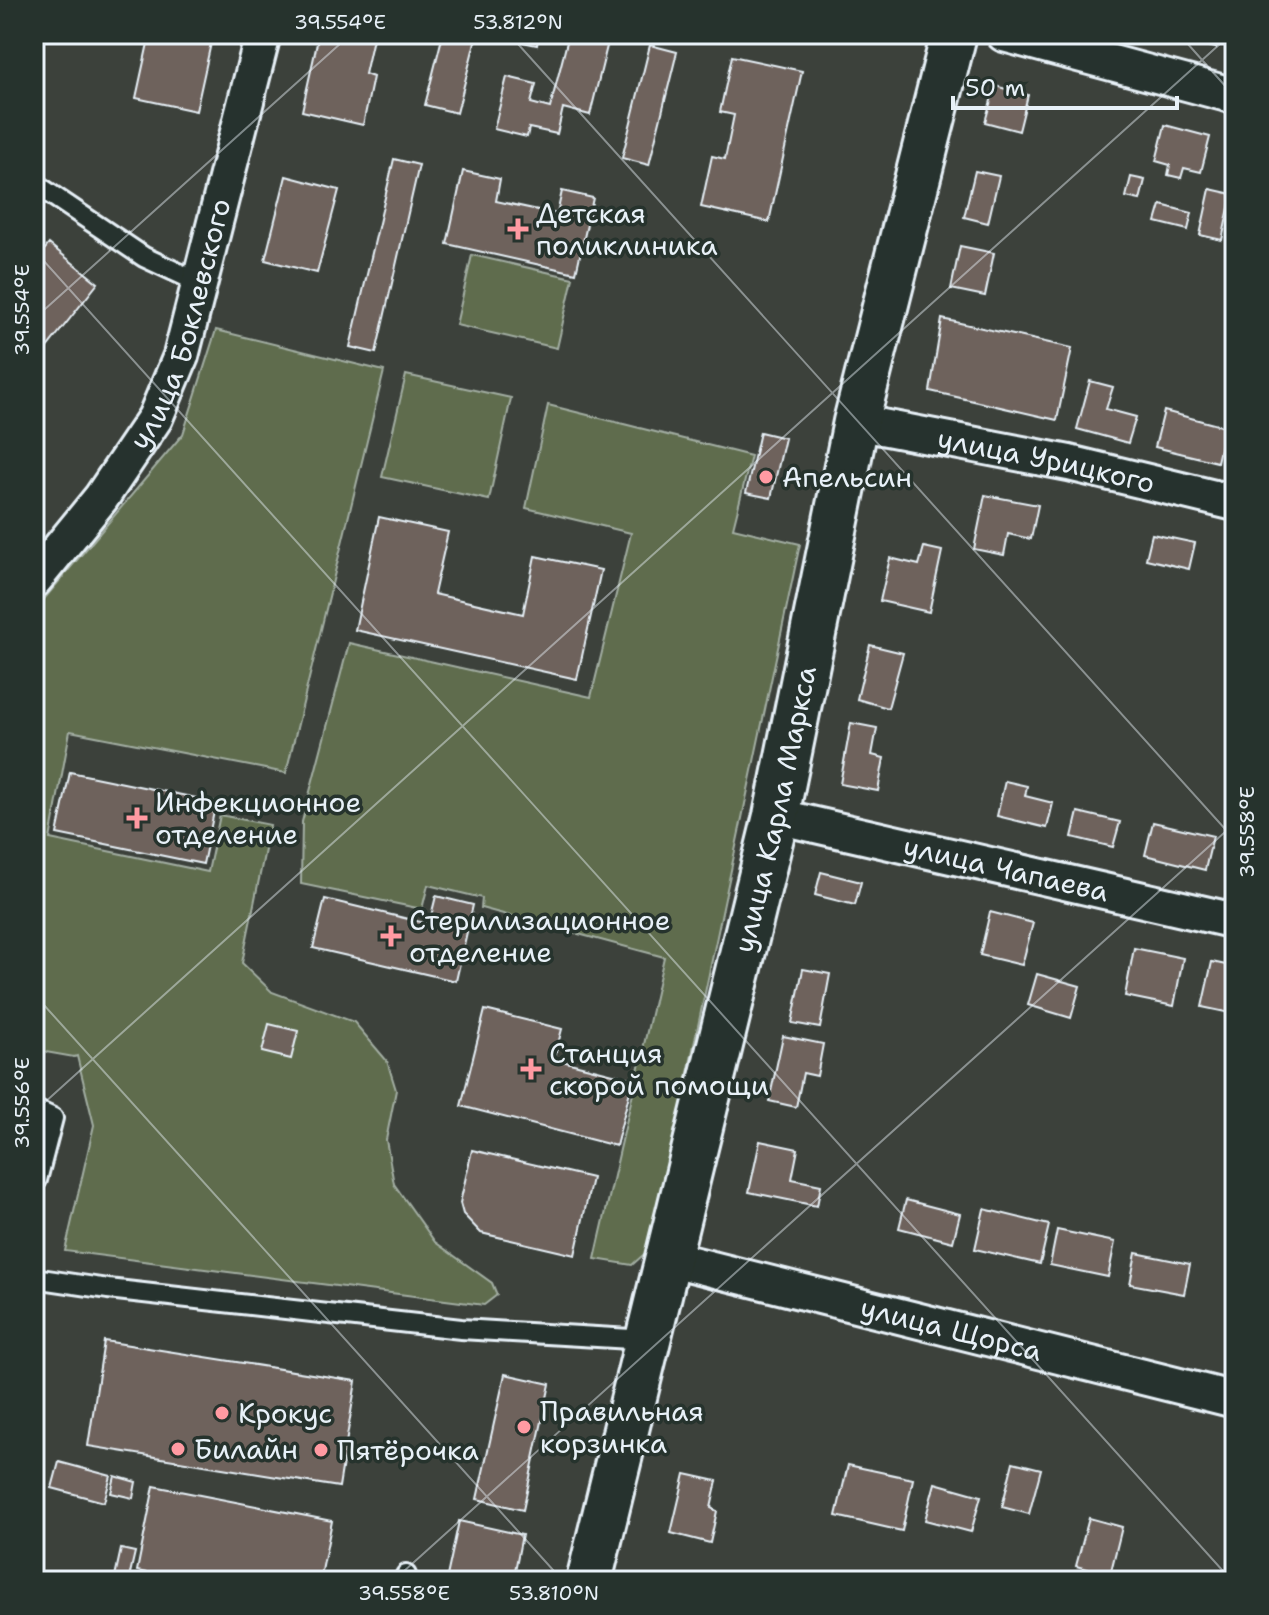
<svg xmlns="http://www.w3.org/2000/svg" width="1269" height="1615" font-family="'Shantell Sans',sans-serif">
	<rect width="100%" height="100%" fill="#3c413b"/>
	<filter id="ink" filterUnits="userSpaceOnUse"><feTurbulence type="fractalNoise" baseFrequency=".0125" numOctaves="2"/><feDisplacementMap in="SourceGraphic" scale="16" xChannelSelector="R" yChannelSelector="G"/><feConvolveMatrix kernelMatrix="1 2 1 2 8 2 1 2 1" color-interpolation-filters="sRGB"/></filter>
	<g filter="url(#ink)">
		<path fill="#5e6c4e" stroke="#a3aea3" stroke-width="2" d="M472 255 573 278 557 348 456 325Z
			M216 330 384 371 286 773 70 731 50 839 208 872 220 815 270 825 242 963 272 992 354 1022 387 1061 396 1090 386 1140 394 1184 435 1242 492 1283 497 1295 484 1305 65 1251 94 1125 77 1056 74 1057 34 1050V611L183 434Z
			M406 375 511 398 489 500 382 477Z
			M548 405 751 456 733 528 800 544 651 1248 632 1265 595 1259 664 957 481 908 482 898 428 885 422 909 301 884 302 822 349 643 591 697 631 533 526 508Z"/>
		<path fill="#6e625b" stroke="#e8f1f8" stroke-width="2" d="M150 34H213L196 111 136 98Z
			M319 34H374L365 74 373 77 363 125 302 111Z
			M443 34H477L457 113 425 105Z
			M509 34H539L537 45 508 39Z
			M569 34 583 37 584 34H610L590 115 563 108 557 134 529 128 527 137 494 129 507 77 536 84 531 103 550 108Z
			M1173 34H1220L1216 48 1172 37Z
			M650 45 677 52 649 165 622 158Z
			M732 56 802 71 769 222 701 207 712 156 725 159 734 115 720 112Z
			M995 86 1028 95 1019 131 985 122Z
			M1165 125 1210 137 1201 172 1184 168 1181 178 1168 175 1170 165 1156 161Z
			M394 159 419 165 376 353 350 347Z
			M463 171 500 179 496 201 557 214 562 191 593 198 576 273 447 244Z
			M975 171 999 176 988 223 964 217Z
			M286 176 339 190 317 273 265 260Z
			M1131 177 1145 180 1140 200 1126 197Z
			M1210 189 1232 194 1222 240 1200 235Z
			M1161 205 1192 213 1188 230 1156 222Z
			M49 244 98 283 34 364V263Z
			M960 246 994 253 985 296 951 289Z
			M942 319 1072 348 1057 420 930 391Z
			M1090 381 1113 387 1106 409 1136 417 1128 443 1077 429Z
			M1164 411 1225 427 1217 462 1155 447Z
			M760 432 785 438 771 498 746 493Z
			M985 495 1038 505 1031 539 1008 534 1004 555 974 549Z
			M379 517 448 532 434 594 523 614 535 556 601 570 577 679 355 630Z
			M1152 534 1195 543 1189 569 1146 559Z
			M924 547 942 551 929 612 880 601 890 558 919 565Z
			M870 645 903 653 888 708 857 699Z
			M851 723 877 728 872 755 884 758 878 791 840 784Z
			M70 772 216 802 203 864 57 834Z
			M1005 781 1027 786 1025 796 1053 803 1047 828 997 816Z
			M1078 812 1120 822 1113 847 1072 837Z
			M1153 822 1213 836 1205 870 1145 855Z
			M821 872 861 882 855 905 815 895Z
			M436 896 473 905 456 981 313 948 325 899 429 924Z
			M990 912 1033 923 1022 965 980 955Z
			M1134 948 1183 958 1174 1006 1125 996Z
			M1212 962 1235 967V1014L1202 1007Z
			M803 969 830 974 820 1028 792 1023Z
			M1037 974 1080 986 1071 1018 1028 1005Z
			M485 1010 562 1029 554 1059 633 1079 616 1146 461 1106Z
			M269 1024 298 1031 291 1059 262 1052Z
			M783 1036 823 1044 817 1076 803 1073 796 1107 769 1101Z
			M760 1141 798 1149 792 1179 821 1185 817 1206 749 1192Z
			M472 1150 592 1178 575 1255 481 1233 463 1214 460 1203Z
			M906 1200 960 1214 953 1242 899 1228Z
			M984 1209 1049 1225 1040 1264 975 1249Z
			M1057 1230 1115 1242 1108 1277 1050 1265Z
			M1136 1253 1190 1264 1184 1294 1130 1284Z
			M104 1341 356 1381 339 1487 88 1446Z
			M505 1374 550 1384 523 1510 477 1499Z
			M59 1462 111 1476 104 1502 52 1488Z
			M1013 1462 1041 1469 1029 1514 1002 1507Z
			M848 1465 913 1479 902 1531 836 1516Z
			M685 1474 717 1481 711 1508 717 1511 710 1543 671 1533Z
			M115 1476 136 1482 133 1498 111 1493Z
			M935 1483 981 1496 971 1532 925 1520Z
			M154 1486 332 1521 320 1581H187L137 1571Z
			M1089 1518 1122 1527 1110 1575 1076 1566Z
			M459 1521 522 1535 513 1581H446Z
			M121 1549 135 1552 129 1578 145 1581H114Z"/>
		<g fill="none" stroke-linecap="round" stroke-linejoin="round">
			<defs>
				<path id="service" d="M34 183 144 257 200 283
					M34 1109 53 1118 37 1180 34 1182
					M34 1278 108 1289 461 1329 648 1340
					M405 1581 406 1575"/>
				<g id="minor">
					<path d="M1004 34 1235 96"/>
					<path id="s1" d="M856 422 1069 463 1235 503"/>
					<path id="s2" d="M34 580 101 498 155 418 181 356 263 34"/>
					<path id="s3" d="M776 816 1235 921"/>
					<path id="s4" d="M668 1258 1235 1400"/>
				</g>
				<g id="secondary">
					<path id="s5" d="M589 1581 776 816 856 422 954 34"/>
				</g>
			</defs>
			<use href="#service" stroke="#e8f1f8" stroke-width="24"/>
			<use href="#minor" stroke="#e8f1f8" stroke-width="40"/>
			<use href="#secondary" stroke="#e8f1f8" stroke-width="50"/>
			<use href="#service" stroke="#26332d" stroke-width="18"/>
			<use href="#minor" stroke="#26332d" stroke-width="34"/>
			<use href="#secondary" stroke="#26332d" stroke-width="44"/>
		</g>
	</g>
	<path fill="none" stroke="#e8f1f8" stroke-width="2" stroke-opacity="0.45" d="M509 34 1235 840M1179 34 1235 97M34 250 1232 1581M34 319 351 34M34 994 563 1581M34 1112 1231 34M393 1581 1235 823"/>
	<g fill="#ff9aa2" stroke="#26332d" stroke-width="3">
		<path d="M514 217h8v8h8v8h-8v8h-8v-8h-8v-8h8z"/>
		<circle cx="766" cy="477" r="8"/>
		<path d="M133 806h8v8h8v8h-8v8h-8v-8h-8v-8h8z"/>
		<path d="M387 924h8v8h8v8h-8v8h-8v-8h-8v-8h8z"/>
		<path d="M527 1057h8v8h8v8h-8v8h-8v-8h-8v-8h8z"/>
		<circle cx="222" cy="1413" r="8"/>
		<circle cx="524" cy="1427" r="8"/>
		<circle cx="178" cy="1449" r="8"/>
		<circle cx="321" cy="1450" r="8"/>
	</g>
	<g text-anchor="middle" stroke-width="7" stroke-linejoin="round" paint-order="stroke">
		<g font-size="28" fill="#e8f1f8" stroke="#26332d" text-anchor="start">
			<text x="536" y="223">Детская<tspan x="536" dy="32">поликлиника</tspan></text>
			<text x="782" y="487">Апельсин</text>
			<text x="155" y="812">Инфекционное<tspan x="155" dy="32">отделение</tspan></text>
			<text x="409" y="930">Стерилизационное<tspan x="409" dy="32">отделение</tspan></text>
			<text x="549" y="1063">Станция<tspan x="549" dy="32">скорой помощи</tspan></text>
			<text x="540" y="1421">Правильная<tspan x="540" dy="32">корзинка</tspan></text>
			<text x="238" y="1423">Крокус</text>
			<text x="194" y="1459">Билайн</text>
			<text x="337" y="1460">Пятёрочка</text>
		</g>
		<g font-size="28" fill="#e8f1f8" stroke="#26332d">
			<text dy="10" stroke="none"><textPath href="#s2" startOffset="300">улица Боклевского</textPath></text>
			<text dy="10" stroke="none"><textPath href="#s1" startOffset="194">улица Урицкого</textPath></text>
			<text dy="10" stroke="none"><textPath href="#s5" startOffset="794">улица Карла Маркса</textPath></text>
			<text dy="10" stroke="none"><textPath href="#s3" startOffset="236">улица Чапаева</textPath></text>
			<text dy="10" stroke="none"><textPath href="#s4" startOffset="292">улица Щорса</textPath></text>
		</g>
	</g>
	<rect width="1269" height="1615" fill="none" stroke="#26332d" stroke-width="88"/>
	<path d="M953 96v12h224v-12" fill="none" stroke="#e8f1f8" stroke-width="4"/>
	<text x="965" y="96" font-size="24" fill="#e8f1f8" stroke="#26332d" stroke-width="6" paint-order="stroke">50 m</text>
	<rect x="44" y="44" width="1181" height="1527" fill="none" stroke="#e8f1f8" stroke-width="3"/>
	<g font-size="20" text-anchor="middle" fill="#e8f1f8">
		<text x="340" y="29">39.554°E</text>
		<text x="518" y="29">53.812°N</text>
		<text transform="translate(22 310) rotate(-90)" y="7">39.554°E</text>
		<text transform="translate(1247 832) rotate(-90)" y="7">39.558°E</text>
		<text transform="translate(22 1103) rotate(-90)" y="7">39.556°E</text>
		<text x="404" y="1600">39.558°E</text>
		<text x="554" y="1600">53.810°N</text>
	</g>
</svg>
